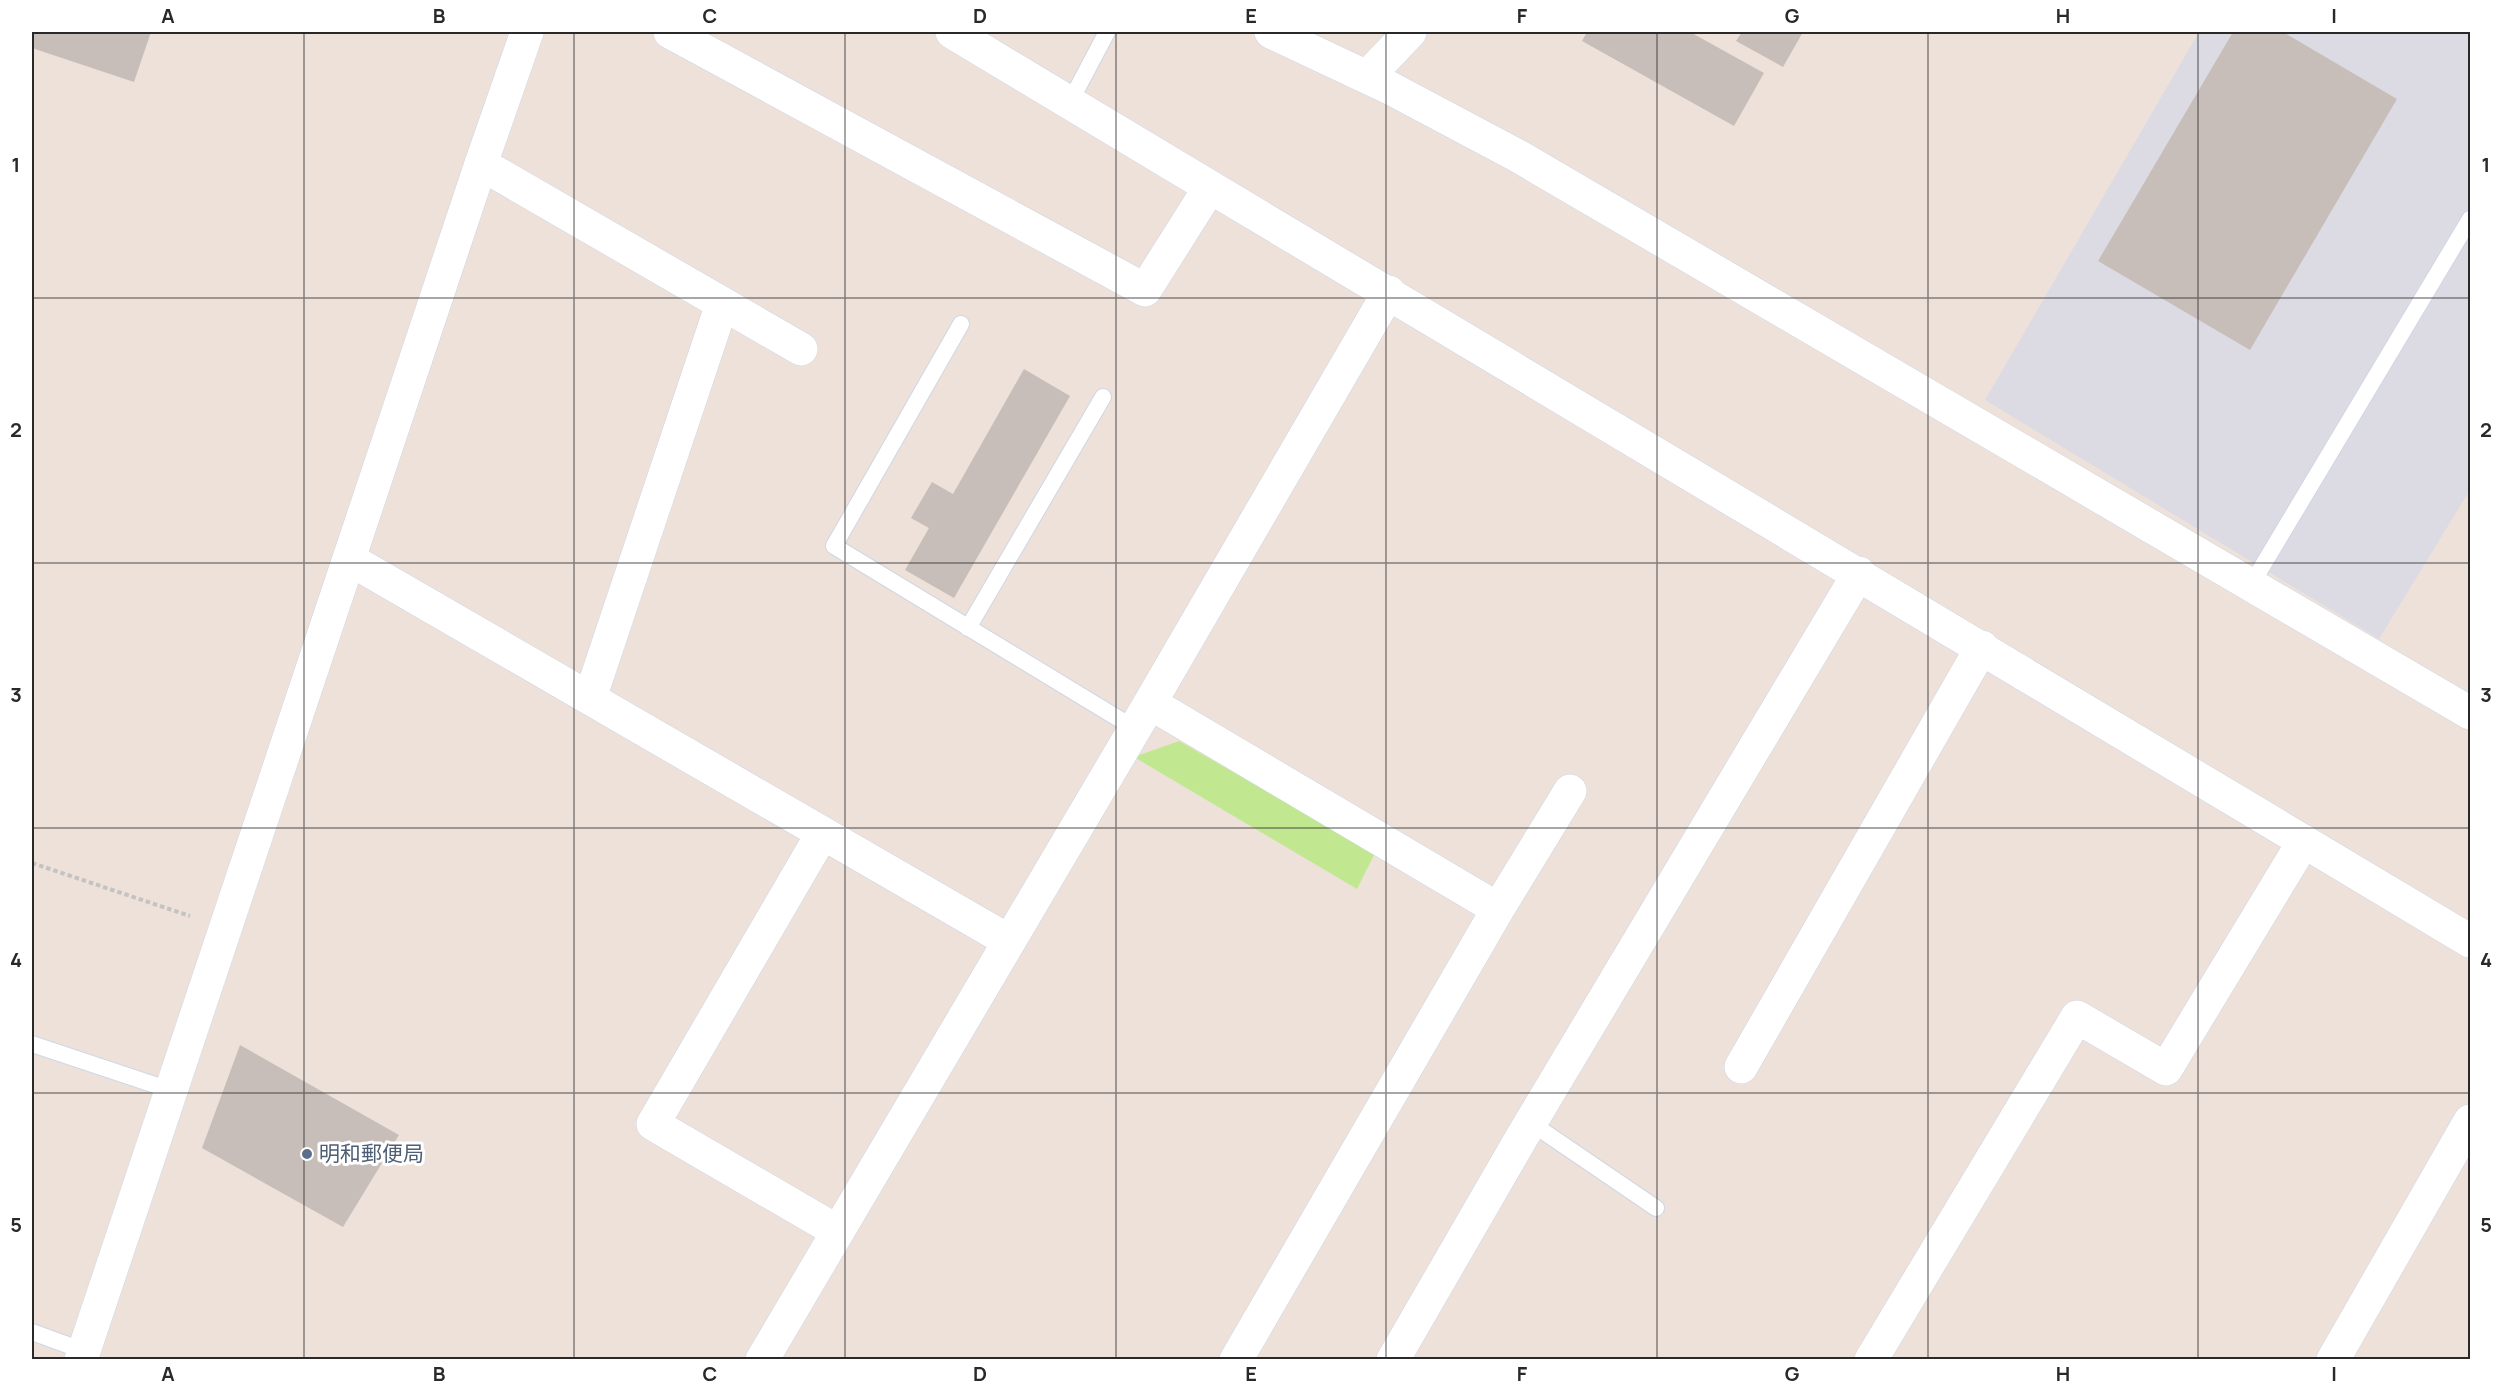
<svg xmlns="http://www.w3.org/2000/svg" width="2502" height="1391" font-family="Manrope,'Noto Sans JP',sans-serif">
	<rect width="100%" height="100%" fill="#ede1da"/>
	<path fill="#dcdbe4" d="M2199 32H2470V490L2379 639 1985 400Z"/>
	<path fill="#c1e891" d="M1179 741 1375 853 1357 889 1134 757Z"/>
	<path fill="#c8beb9" d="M32 32H151L134 82 32 48Z
		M1587 32H1690L1764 73 1734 126 1582 41Z
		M1742 32H1803L1783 67 1736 41Z
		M2233 32H2283L2397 99 2250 350 2098 261Z
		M1024 369 1070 396 954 598 905 570 929 528 911 518 932 482 953 494Z
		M240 1045 399 1135 343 1227 202 1148Z"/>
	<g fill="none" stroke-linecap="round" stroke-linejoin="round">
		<defs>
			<path id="service" d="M1070 102 1107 32
				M961 324 834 546 1134 728
				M2251 585 2470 219
				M968 628 1103 397
				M32 1044 173 1091
				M1531 1123 1656 1208
				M32 1332 84 1351"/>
			<path id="minor" d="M670 32 1145 290 1210 187 2470 941
				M952 32 1210 187
				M481 164 801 349
				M349 559 1009 941
				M590 698 722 304
				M1150 703 1498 909 1236 1360
				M822 834 653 1124 837 1231
				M1498 909 1570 791
				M1741 1067 1982 647
				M762 1360 1150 703 1389 292
				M1393 1360 1522 1137 1859 573
				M1871 1360 2077 1017 2166 1069 2304 841
				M2333 1360 2470 1121"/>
			<path id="tertiary" d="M1271 32 1390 88 1518 156 2470 713
				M1367 77 1410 32
				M81 1360 481 164 527 32"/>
		</defs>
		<use href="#service" stroke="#cfd7e4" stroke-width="18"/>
		<use href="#minor" stroke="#cfd7e4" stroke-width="34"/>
		<use href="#tertiary" stroke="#cfd7e4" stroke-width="34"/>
		<path stroke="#c3c3c3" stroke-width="4" stroke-dasharray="4.5 3" stroke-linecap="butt" d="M32 863 190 916"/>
		<use href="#service" stroke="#fff" stroke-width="16"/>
		<use href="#minor" stroke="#fff" stroke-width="33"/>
		<use href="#tertiary" stroke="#fff" stroke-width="33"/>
	</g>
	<path fill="none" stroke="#292929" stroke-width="1.5" stroke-opacity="0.55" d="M304 32V1360M574 32V1360M845 32V1360M1116 32V1360M1386 32V1360M1657 32V1360M1928 32V1360M2198 32V1360M32 298H2470M32 563H2470M32 828H2470M32 1093H2470"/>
	<circle fill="#5c6f8a" stroke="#fff" stroke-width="2" cx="307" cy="1154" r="6"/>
	<g text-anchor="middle" stroke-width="6" stroke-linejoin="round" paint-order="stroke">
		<g font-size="21" fill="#4e5e75" stroke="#fff" text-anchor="start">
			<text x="319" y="1161">明和郵便局</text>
		</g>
	</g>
	<rect width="2502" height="1391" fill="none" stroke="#ffffff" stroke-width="66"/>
	<rect x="33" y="33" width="2436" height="1325" fill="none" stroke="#292929" stroke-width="2"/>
	<g font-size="20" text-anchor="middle" font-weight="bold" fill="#292929">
		<text x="168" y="23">A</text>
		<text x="439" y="23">B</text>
		<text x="710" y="23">C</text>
		<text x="980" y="23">D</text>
		<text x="1251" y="23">E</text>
		<text x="1522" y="23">F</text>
		<text x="1792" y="23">G</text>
		<text x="2063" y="23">H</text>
		<text x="2334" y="23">I</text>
		<text x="16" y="172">1</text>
		<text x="2486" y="172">1</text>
		<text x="16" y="437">2</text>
		<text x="2486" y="437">2</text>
		<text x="16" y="702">3</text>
		<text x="2486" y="702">3</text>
		<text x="16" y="967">4</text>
		<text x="2486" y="967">4</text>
		<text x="16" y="1232">5</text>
		<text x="2486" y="1232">5</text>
		<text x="168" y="1381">A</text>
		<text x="439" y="1381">B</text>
		<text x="710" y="1381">C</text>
		<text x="980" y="1381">D</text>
		<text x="1251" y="1381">E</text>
		<text x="1522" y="1381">F</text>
		<text x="1792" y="1381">G</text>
		<text x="2063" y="1381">H</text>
		<text x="2334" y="1381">I</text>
	</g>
</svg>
